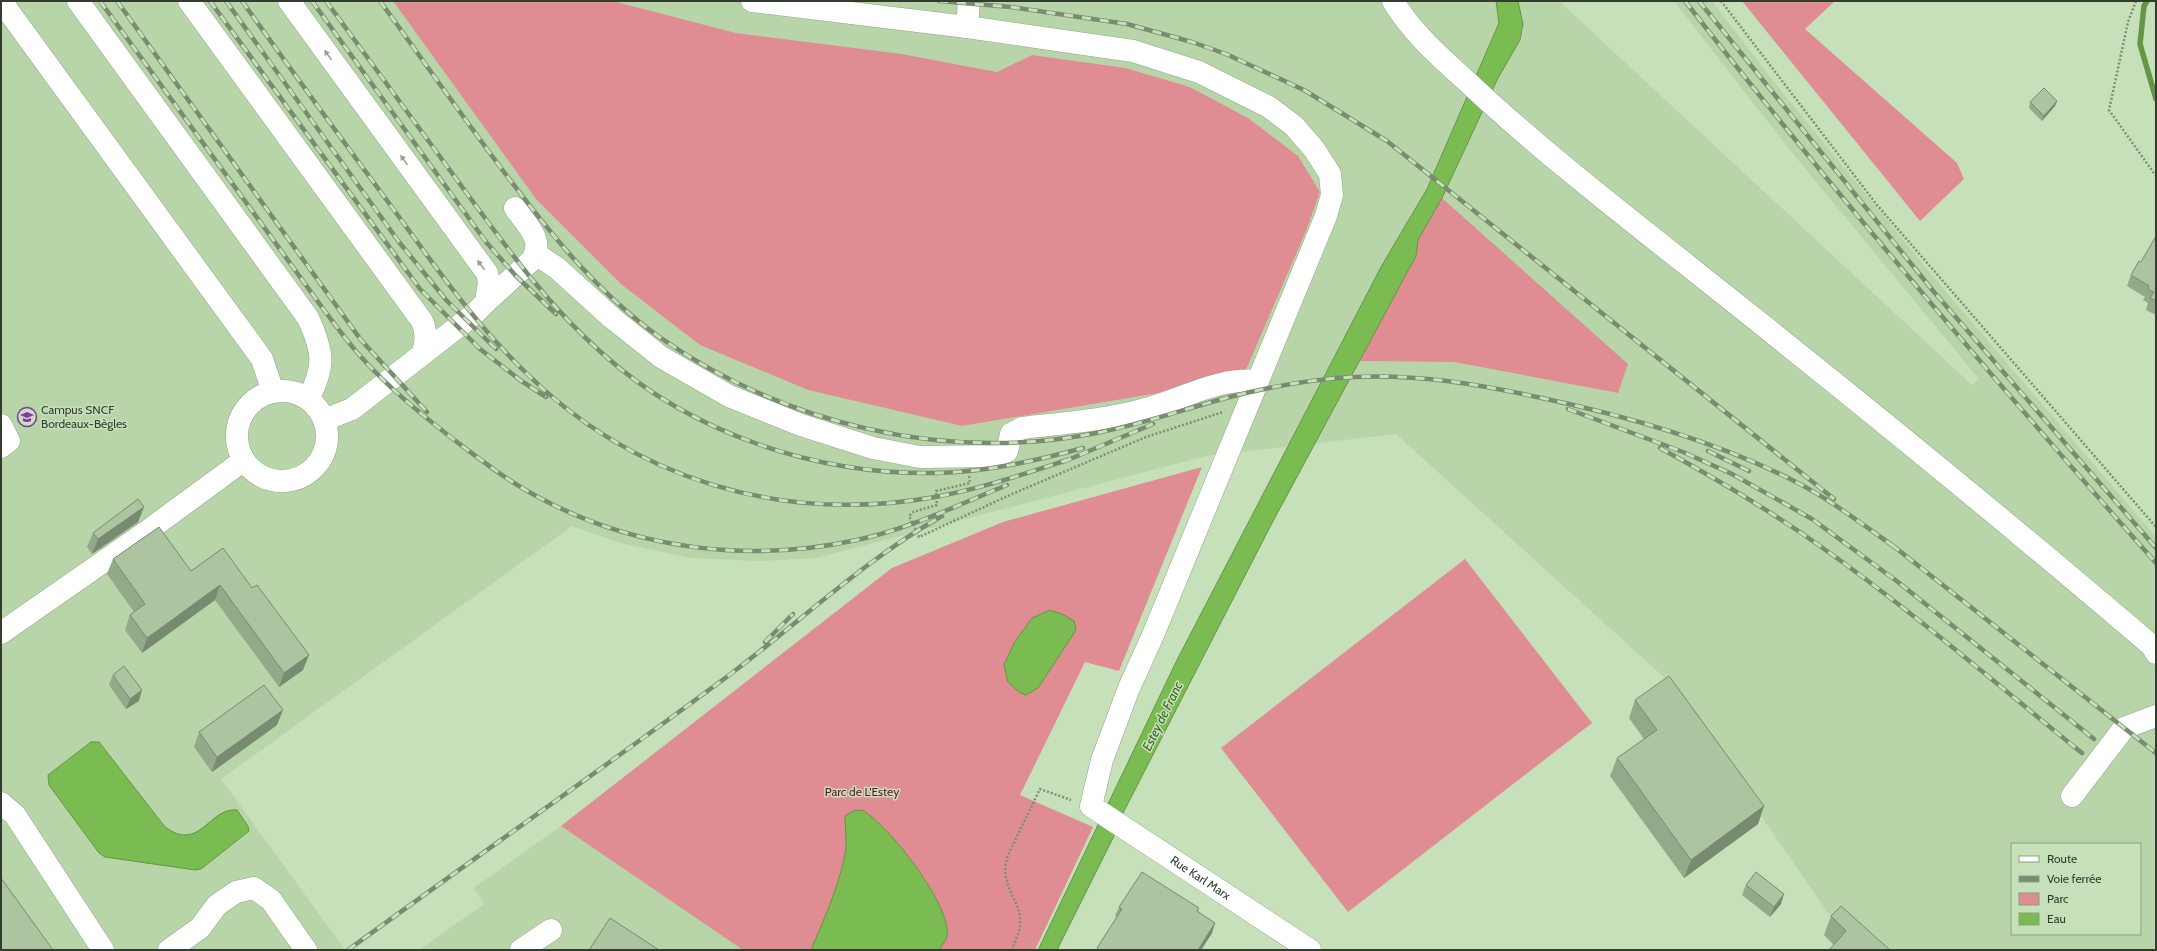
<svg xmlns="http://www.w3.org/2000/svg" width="2157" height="951" font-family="Cabin,sans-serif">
	<rect width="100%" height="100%" fill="#c6e0b9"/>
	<path fill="#b7d5a8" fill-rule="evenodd" d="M1 1H393L536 199 622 285 700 345 808 390 962 426 1242 379 1248 118 1190 87 1127 68 1032 55 997 72 902 54 736 33 613 1H1559L1972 385 1979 379 1789 149 1674 1H1712L1774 82 1941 286 2156 537V950H1869L1831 917 1667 680 1396 434 1206 456 816 558 760 561 690 558 621 543 572 526 221 779 345 950H1ZM1416 256 1618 393 1454 362 1359 361ZM2012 844H2140V934H2012Z
		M561 826 743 950H419L484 904 474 888Z"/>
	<path fill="#df8d93" d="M393 1H613L736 33 902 54 997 72 1032 55 1126 68 1190 87 1248 118 1298 156 1320 192 1306 231 1242 379 962 426 808 390 700 345 622 285 536 199Z
		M1742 1H1835L1805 29 1957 163 1964 179 1920 221Z
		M1442 198 1628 364 1618 393 1454 362 1359 361 1415 256 1418 240Z
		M1202 467 1119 671 1085 662 1020 795 1093 827 1035 950H743L561 826 892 568 1003 522Z
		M1465 559 1592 723 1348 912 1221 748Z"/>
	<path fill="#7abb52" stroke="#659547" d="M1496 1H1518L1523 24 1520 40 1498 78 1442 198 1418 240 1416 256 1271 525 1123 813 1113 838 1057 950H1038L1177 660 1381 267 1427 189 1499 23Z
		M1050 610 1062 614 1074 621 1076 630 1038 688 1026 695 1020 693 1008 682 1004 665 1014 643 1032 618Z
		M91 742H99L165 827C200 853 209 807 237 810L248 826 249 831 201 869 195 870 105 857 99 853 49 785 48 775Z
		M862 810C888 824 953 907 947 937 946 941 941 946 939 950H811C823 921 837 891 844 859 848 845 845 830 845 816L853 811Z"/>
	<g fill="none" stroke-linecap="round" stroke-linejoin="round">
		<path stroke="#659547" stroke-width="5.5" d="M2147 1 2144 6 2140 44 2156 99"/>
		<defs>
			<g id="minor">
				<path d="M1 1 262 359 273 392"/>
				<path d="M78 1 308 318C323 351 326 366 308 399"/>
				<path d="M189 1 422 321C427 332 426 341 423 353"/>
				<path d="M289 1 487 273 489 282 486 302"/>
				<path id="s1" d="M752 1 967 27 1133 51 1199 72 1269 107 1294 126 1314 149 1330 174 1332 195 1326 216 1153 635 1129 688 1102 760 1091 806 1310 950"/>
				<path d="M1393 1C1414 36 1445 61 1475 89 1542 151 1615 208 1687 265 1844 389 2000 516 2152 646L2156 653"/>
				<path d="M967 27 969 1"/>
				<path d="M536 254 557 268 612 318 661 357 729 396 801 425 873 448 920 457 996 456 1007 451 1011 434 1022 428C1064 423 1108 420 1149 408 1185 398 1220 377 1258 381"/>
				<circle cx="282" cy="436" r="45"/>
				<path d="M324 420 352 409 473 315 486 302 532 260C545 240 526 224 515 208"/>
				<path d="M1 425 9 441 1 447"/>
				<path d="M1 633 146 532 244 460"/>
				<path d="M2072 796 2124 728 2156 716"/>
				<path d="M1 803 15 815 103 950"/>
				<path d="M169 950 200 928 217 905 236 892 254 888 271 900 306 950"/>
				<path d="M521 950 551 930"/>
			</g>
		</defs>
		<use href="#minor" stroke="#90a884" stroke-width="23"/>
		<path stroke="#7d8f74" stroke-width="2.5" stroke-dasharray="2 2" stroke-linecap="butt" d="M1721 1 1877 205 2156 527
			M2136 1 2128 22 2109 110 2156 176
			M969 476 970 483 936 491 937 505 913 512 909 516 919 537 1012 494 1146 437 1223 412
			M1012 950C1014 943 1019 934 1020 926 1023 900 997 886 1008 855L1040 789 1071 800"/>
		<use href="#minor" stroke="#fff" stroke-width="22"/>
		<defs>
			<path id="rail" d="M100 1 324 310C337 327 349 344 363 359 390 389 421 414 453 439 481 460 509 482 540 498 637 550 750 563 857 540 909 529 958 505 1007 485
				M117 1 361 340 427 412
				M210 1 420 289 480 349 520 380 546 397
				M226 1 399 242 447 301 496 349
				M242 1C292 71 343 141 394 210 434 265 474 322 523 370 633 480 782 524 935 497 980 489 1024 474 1067 460
				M312 1 486 242 516 276 556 314
				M326 1C371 62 415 123 460 184 504 244 547 305 603 354 692 434 817 475 936 473 986 472 1035 461 1083 448
				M380 1C419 55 458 110 498 164 545 227 593 289 658 336 781 423 942 462 1091 434 1137 426 1181 410 1226 398 1268 387 1311 379 1355 377 1417 374 1477 384 1537 397 1623 415 1716 441 1794 481 1830 499 1863 525 1896 548
				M939 1 1011 7 1127 24 1192 42 1226 54 1304 90 1387 141 1834 499
				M1685 1C1835 194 1994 380 2156 563
				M1699 1 1934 292 2156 548
				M1568 409 1683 452 1732 474 1812 519 1898 582 2094 739
				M1660 448C1715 478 1769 510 1820 546 1911 610 1995 683 2082 753
				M1708 451 1749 471
				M1063 462 1153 424
				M1892 545 2156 753
				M765 642 793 614
				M348 950C476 857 605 767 732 673 802 620 866 559 942 516"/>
		</defs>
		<use href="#rail" stroke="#798b70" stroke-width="4.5"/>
		<use href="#rail" stroke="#c6e0b9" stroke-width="3" stroke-dasharray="9" stroke-linecap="butt"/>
	</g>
	<path fill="#94a98a" d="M2057 101 2055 106 2042 121 2029 108 2030 102Z
		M2156 236V315L2146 310 2148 303 2143 300 2145 297 2127 286 2131 275 2141 262Z
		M144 507 138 522 92 554 87 547 93 533Z
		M223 548 303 670 279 687 215 600 142 653 125 630 130 615 134 612 107 574 113 559 191 571Z
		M113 675 139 701 126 709 109 685Z
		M1635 700 1764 806 1758 824 1684 878 1610 776 1617 758 1644 739 1629 718Z
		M277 725 212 772 194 747 199 732Z
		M1746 885 1781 904 1770 917 1742 895Z
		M1119 907 1199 908 1198 912 1215 923 1212 933 1201 950H1097L1117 917 1115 916Z
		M1831 916 1890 950 1834 945 1824 935Z"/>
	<path fill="#788a70" d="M2057 101 2055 106 2042 121 2044 116Z
		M144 507 138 522 92 554 98 539Z
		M220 585 215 600 142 653 147 638Z
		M309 655 303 670 279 687 284 673Z
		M142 690 139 701 126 709 130 699Z
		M283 710 277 725 212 772 217 757Z
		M1764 806 1758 824 1684 878 1691 860Z
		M1784 894 1781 904 1770 917 1774 907Z
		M1215 923 1212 933 1201 950H1198Z"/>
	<path fill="#acc5a0" stroke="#788a70" d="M2044 88 2057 101 2044 116 2030 102Z
		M2156 236V301L2150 298 2154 292 2148 289 2149 286 2131 275 2139 261 2141 262Z
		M138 499 144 507 98 539 93 533Z
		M159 527 191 571 223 548 252 588 257 585 309 655 284 673 220 585 147 638 130 615 145 604 113 559Z
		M124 666 142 690 130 699 113 675Z
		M1669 676 1764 806 1691 860 1617 758 1657 730 1635 700Z
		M264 685 283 710 217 757 199 732Z
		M1142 872 1199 908 1197 911 1215 923 1198 950H1099L1097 948 1122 909 1119 907Z
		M1756 872 1784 894 1774 907 1746 885Z
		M1 878 53 950H1Z
		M1841 906 1890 950H1829L1846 931 1831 916Z
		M610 918 659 950H589Z"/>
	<defs><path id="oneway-solid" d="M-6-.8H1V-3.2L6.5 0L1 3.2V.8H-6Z"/></defs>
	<g fill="#999e96">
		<use href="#oneway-solid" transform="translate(328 55) rotate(-126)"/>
		<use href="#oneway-solid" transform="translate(404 160) rotate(-126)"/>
		<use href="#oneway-solid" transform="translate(481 265) rotate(-127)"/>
	</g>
	<defs>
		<symbol id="university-ring" viewBox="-11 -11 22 22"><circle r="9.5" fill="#c6e0b9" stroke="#8736a6" stroke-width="1.5"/><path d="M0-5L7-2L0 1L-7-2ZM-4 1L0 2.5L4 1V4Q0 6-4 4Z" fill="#8736a6"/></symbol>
	</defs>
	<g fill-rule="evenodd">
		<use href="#university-ring" x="16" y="406" width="22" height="22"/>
	</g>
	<g text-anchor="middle" stroke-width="3" stroke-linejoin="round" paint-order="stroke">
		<g font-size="12" fill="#333d2e" stroke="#c6e0b9" text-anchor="start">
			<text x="41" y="414">Campus SNCF<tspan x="41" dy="14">Bordeaux-Bègles</tspan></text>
		</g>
		<g font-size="12" fill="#631423" stroke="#c6e0b9">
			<text x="862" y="796">Parc de L'Estey</text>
		</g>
		<g font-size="12" fill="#333d2e" stroke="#c6e0b9">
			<text dy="4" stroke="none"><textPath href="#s1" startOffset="1433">Rue Karl Marx</textPath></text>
		</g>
		<g font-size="13" font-style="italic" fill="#3a641e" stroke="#c6e0b9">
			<text transform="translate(1162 716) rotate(-64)" y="5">Estey de Franc</text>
		</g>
	</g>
	<rect width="2157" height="951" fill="none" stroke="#333d2e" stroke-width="4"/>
	<rect x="2011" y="843" width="130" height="92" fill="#c6e0b9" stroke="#8b9f81"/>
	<rect x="2019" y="856" width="20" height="6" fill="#ffffff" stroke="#8b9f81"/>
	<text x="2047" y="863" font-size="12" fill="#333d2e">Route</text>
	<rect x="2019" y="876" width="20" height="6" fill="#798b70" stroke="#8b9f81"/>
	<text x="2047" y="883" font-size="12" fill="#333d2e">Voie ferrée</text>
	<rect x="2019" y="893" width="20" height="12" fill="#df8d93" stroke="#8b9f81"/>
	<text x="2047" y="903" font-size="12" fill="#333d2e">Parc</text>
	<rect x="2019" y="913" width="20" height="12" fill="#7abb52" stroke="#8b9f81"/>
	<text x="2047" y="923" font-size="12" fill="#333d2e">Eau</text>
</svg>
